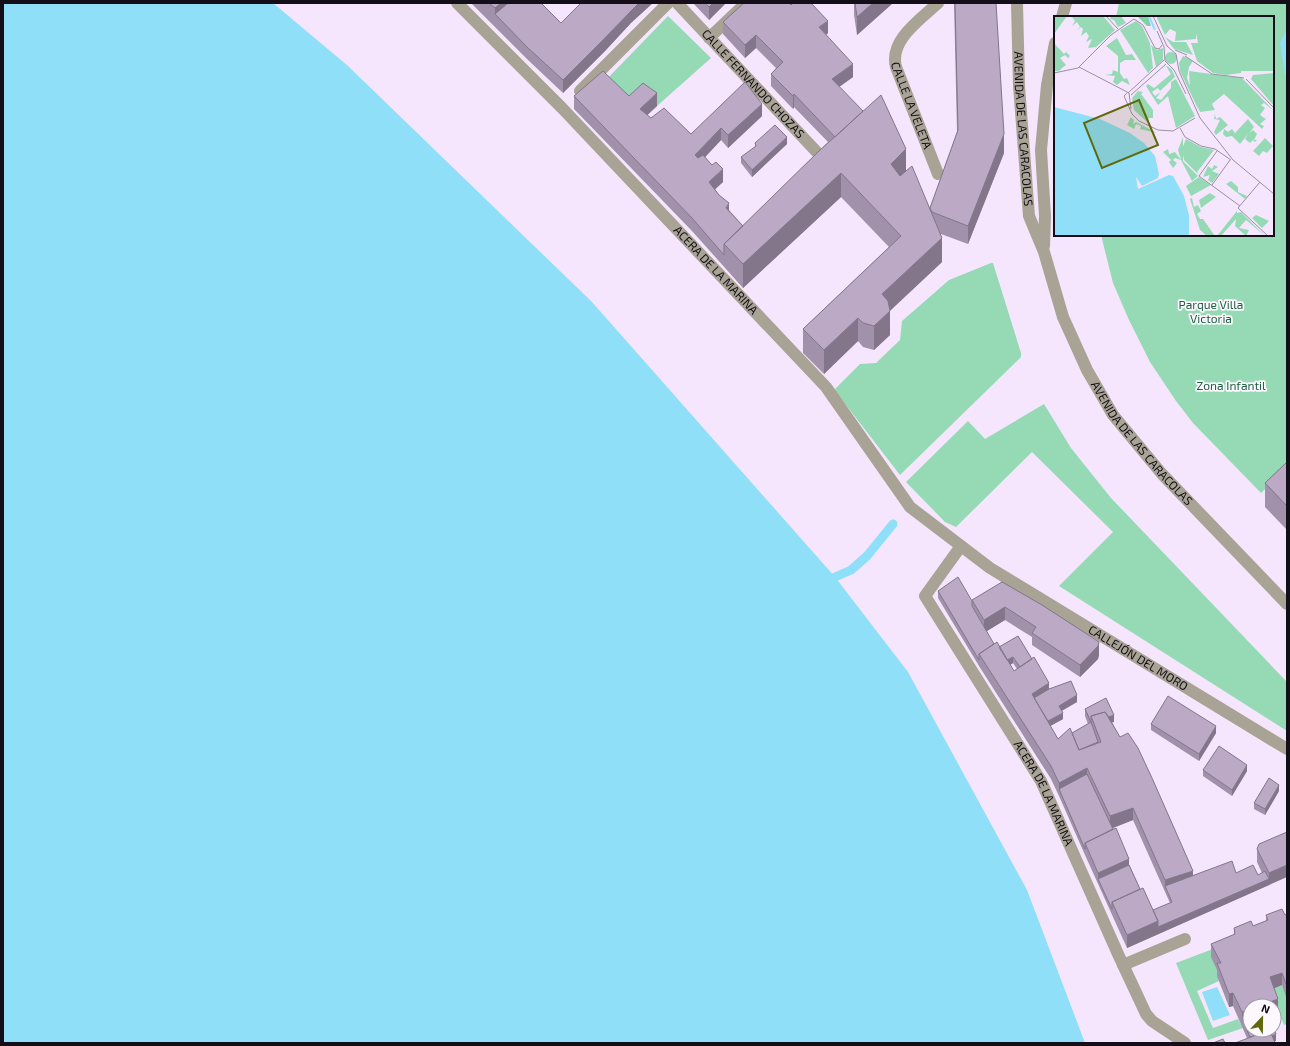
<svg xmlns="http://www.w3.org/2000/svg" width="1290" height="1046" font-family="'Exo 2',sans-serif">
	<rect width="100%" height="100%" fill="#f5e6fe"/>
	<path fill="#95dab5" d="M1119 3H1287V469L1261 493 1193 423 1176 401 1150 362 1129 320 1113 283 1101 235H1273V17H1116Z
		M668 16 711 58 657 106 643 95 629 109 603 83Z
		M991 263H993L1021 353V357L900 475 836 392 835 389 860 364 876 363 900 340 902 321 949 280Z
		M1044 404 1071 448 1111 498 1287 682V731L1059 586 1113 532 1032 452 956 527 945 522 906 482 968 421 985 439Z
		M1234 941 1221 976H1218L1219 981 1197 991 1213 1028 1238 1019 1243 1028 1208 1040 1176 963Z
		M1282 985 1287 997V1024L1284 1025 1270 990Z"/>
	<path fill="#8edff7" d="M3 3H273L348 66 592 302 835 577 908 672 1027 890 1085 1043H3Z
		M1287 29V77L1285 74 1280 43Z
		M1217 987 1230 1015 1213 1021 1202 992Z"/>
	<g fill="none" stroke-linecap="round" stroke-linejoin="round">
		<path stroke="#8edff7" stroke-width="9" d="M835 577 851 570 867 556 893 524"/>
		<g stroke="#a8a395" stroke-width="12">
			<path id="s1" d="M457 3 562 108 826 387 910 507 990 568 1287 749"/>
			<path id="s2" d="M677 3 828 164"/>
			<path id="s3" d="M938 3C920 20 889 40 896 67L938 174"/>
			<path id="s4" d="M1017 3 1019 86 1029 216 1044 252 1063 317 1087 370 1113 415 1162 474 1287 604"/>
			<path d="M1062 17 1066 3"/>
			<path d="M709 38 746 3"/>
			<path d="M580 91 668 3"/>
			<path d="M1044 246 1045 216 1041 150 1047 85 1055 43"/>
			<path id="s5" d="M961 546 925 596 1041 781 1118 954 1146 1014 1152 1021 1185 1043"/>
			<path d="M1123 965 1185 939"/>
		</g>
	</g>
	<path fill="#a191aa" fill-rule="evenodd" d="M471 3H541L561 23 630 24 605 51 563 93 527 59Z
		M693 3H726L709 20Z
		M854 3H893L857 35 854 15Z
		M954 3H996L1004 153 968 244 941 234 942 262 890 311V335L874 350 863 347 858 341 824 374 803 353V329L889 247 841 197 743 288 692 231 574 109V96H629L657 106 647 115 651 118 691 134 762 116 728 148 721 140 705 157 723 182 715 189 729 210 743 226 828 142 794 107 793 109 771 86V74L776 68 756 48 745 58 723 34V22L828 33 826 35 853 77 839 87 906 171 930 208 957 132Z
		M755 143 787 144 752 177 741 163V157L755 147Z
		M1287 462V530L1265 507V483Z
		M1002 582 1099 655 1098 659 1080 677 1032 645V637L1005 620 986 631 994 644 999 647 1018 636 1049 689 1077 702 1062 711 1063 719 1050 726 1058 739 1072 733 1088 724 1085 716V709L1114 722H1112L1193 876 1236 873 1258 875 1262 873 1257 862V849L1287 832 1269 885 1127 948 1085 855 1059 796 1051 779 979 666 938 598V591L972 601ZM1013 663 1017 669 1014 671 1010 665ZM1133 820 1170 903 1153 910 1140 889 1113 828Z
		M1151 724 1216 733 1199 761 1151 730Z
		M1203 770 1247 771 1232 796 1203 776Z
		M1279 791 1265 815 1254 809V803Z
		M1287 914 1286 997 1282 985 1274 988 1278 1012 1274 1013V1006H1250L1276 1041H1274L1247 1038 1233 1006 1229 1007 1217 976V970L1211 957V944L1234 935V928L1253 926 1266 921V915H1285Z"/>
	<path fill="#83768b" d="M501 3H524L495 14V27V8Z
		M639 3H653L630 24 605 51 563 93V80L630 12Z
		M713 3H726L709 20V7Z
		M873 3H893L857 35V17Z
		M828 21V33L819 40V27Z
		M756 35V48L745 58V45Z
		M853 64V77L832 92V79Z
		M657 93V106L640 122V109Z
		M794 94V107L793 109V96Z
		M762 104V116L728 148V135Z
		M721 128V140L695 168V155Z
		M1004 134V153L968 244V226Z
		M787 137V144L752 177V170Z
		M906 149V173L891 188V164Z
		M723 169V182L709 195V182Z
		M841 173V197L743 288V264Z
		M729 203V216L726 208Z
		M942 238V262L882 318V294Z
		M890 311V335L874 350V326Z
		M858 318V341L824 374V350Z
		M1005 607V620L984 633V620Z
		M1099 642V655L1098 659 1080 677V665Z
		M1013 657V663L1005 668V662Z
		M1049 683V696L1034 705 1032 694Z
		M1077 695V702L1059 712V706Z
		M1063 713V719L1045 729V723Z
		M1114 715V722L1095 727 1093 721Z
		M1216 726V733L1199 761V754Z
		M1247 765V771L1232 796V790Z
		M1087 768V781L1059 789V783Z
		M1279 785V791L1265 815V809Z
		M1133 808V820L1110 829V816Z
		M1129 859V872L1098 879V873Z
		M1287 865V877L1127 948V935L1158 921 1269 879V873Z
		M1193 871V884L1165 886V880Z
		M1282 973V985L1270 990V977Z
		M1286 984H1287V997H1286Z
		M1233 993V1006L1229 1007V994Z
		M1278 999V1012L1274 1013V1006H1259Z
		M1250 1009V1022L1242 1018V1012Z
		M1276 1034V1041L1270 1043H1253Z"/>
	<path fill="#bba9c6" stroke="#83768b" d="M489 3H501L495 8Z
		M508 3H541L561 23 581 3H639L630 12 605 38 563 80 527 47 495 14Z
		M705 3H713L709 7Z
		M744 3H789L791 5 793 3H811L828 21 819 27 853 64 832 79 863 111 835 137 794 94 793 96 771 74 783 62 756 35 745 45 723 22Z
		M855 3H873L857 17Z
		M955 3H996L1004 134 968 226 932 212 930 208 958 130Z
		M603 71 629 96 643 83 657 93 640 109 651 118 664 108 691 134 745 82 762 104 728 135 721 128 695 155 698 158 703 155 712 165 716 162 723 169 709 182 719 195 729 203 726 208 743 226 724 244V255L692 218 574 96Z
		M881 95 906 149 891 164 900 176 912 166 942 238 882 294 888 301 890 311 874 326 863 323 858 318 824 350 803 329 901 236 841 173 743 264 724 244 818 152Z
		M775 125 787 137 752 170 741 157 756 146 755 143Z
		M1287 462V506L1265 483Z
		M958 577 972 601V606L994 644 979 654V660L938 591Z
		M1002 582 1042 605 1099 642 1098 646 1080 665 1032 633 1036 627 1005 607 984 620 972 600Z
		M1018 636 1032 659 1020 667 1013 657 1007 660 999 647Z
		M997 642 1014 671 1034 657 1049 683 1032 694 1058 739 1070 728 1079 750 1101 742 1091 716 1105 712 1120 737 1128 733 1138 748 1152 778 1193 871 1165 880 1133 808 1110 816 1087 768 1059 783 1051 766 979 654Z
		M1071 681 1077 695 1059 706 1063 713 1048 721 1034 698 1049 689Z
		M1168 696 1216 726 1199 754 1151 724Z
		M1106 698 1114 715 1109 717 1105 712 1091 716V722L1085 709Z
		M1091 722 1098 742 1079 750 1072 733Z
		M1219 746 1247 765 1232 790 1203 770Z
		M1087 774 1113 829 1085 843V849L1059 789Z
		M1269 778 1279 785 1265 809 1254 803Z
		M1116 828 1129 859 1098 873 1085 843Z
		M1287 832V865L1269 873 1257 849 1259 844Z
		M1232 861 1236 873 1253 865 1258 875 1265 871 1269 879 1158 927V921L1153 910 1172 902 1165 886Z
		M1129 865 1140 889 1112 902V909L1098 879Z
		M1143 888 1158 921 1127 935 1112 902Z
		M1282 909 1285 915 1287 914V984H1286L1282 973 1270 977 1278 999 1259 1006H1250V1009L1242 1012 1233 993 1229 994 1217 963H1221L1211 944 1235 934 1234 928 1251 921 1253 926 1268 920 1266 915Z
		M1250 1015V1030H1274V1028L1276 1034 1272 1036 1270 1030 1250 1037 1242 1018Z
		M1270 1030 1275 1043H1235Z
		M1223 1039 1225 1043H1213Z"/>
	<g text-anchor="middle" stroke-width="3.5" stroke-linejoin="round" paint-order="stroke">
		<g font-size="12" fill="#140e18" stroke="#fcf8fe">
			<text dy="4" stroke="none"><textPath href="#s2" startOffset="111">CALLE FERNANDO CHOZAS</textPath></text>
			<text dy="4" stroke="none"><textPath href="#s3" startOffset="122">CALLE LA VELETA</textPath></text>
			<text dy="4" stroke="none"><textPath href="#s4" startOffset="126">AVENIDA DE LAS CARACOLAS</textPath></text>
			<text dy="4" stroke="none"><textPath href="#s1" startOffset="372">ACERA DE LA MARINA</textPath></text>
			<text dy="4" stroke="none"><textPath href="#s4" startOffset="470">AVENIDA DE LAS CARACOLAS</textPath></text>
			<text dy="4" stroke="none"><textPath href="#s1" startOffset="953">CALLEJÓN DEL MORO</textPath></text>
			<text dy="4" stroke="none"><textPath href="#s5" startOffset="292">ACERA DE LA MARINA</textPath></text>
		</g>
		<g font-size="12" fill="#1d5f42" stroke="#fcf8fe">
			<text x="1211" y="309">Parque Villa<tspan x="1211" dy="14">Victoria</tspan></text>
			<text x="1231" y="390">Zona Infantil</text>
		</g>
	</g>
	<g transform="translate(1054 16)">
		<rect width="220" height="220" fill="#f5e6fe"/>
		<path d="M0 0H13L0 18ZM49 0 61 14 42 31 34 32 38 23 32 26 35 20 32 16 27 20 29 13 27 11 22 15 26 11 23 6 18 10 21 5 18 1ZM57 0H67L72 7 64 11 60 4 56 3ZM102 0H220V55H187V57L172 59 159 57 143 45 137 27H144L142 17V23L121 25 122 16 116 13 111 19ZM82 5 88 10 96 27 99 52 94 57 66 14ZM111 21 119 26H132L139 39 120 33ZM63 22 72 39 78 38 82 44H71L66 47V57L70 63 73 62 76 69 68 65 63 69 59 66 61 60 51 59 58 58 59 54 64 56V40L52 30ZM0 27 10 38 12 36 16 40 14 42 11 39 6 42 12 49 8 52 3 46 8 52 5 55H0ZM97 29 103 34 109 32V44L102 51ZM111 42a6 6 0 1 1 12 0a6 6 0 1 1-12 0ZM129 40 139 45 135 51 133 62 145 95 126 55 125 47ZM111 50H113L116 52 118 54 121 61 106 75 104 72 98 76 101 80 107 76 102 82 107 84 117 72V66L122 63 141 100 122 112 114 80 104 89 92 70 94 68 100 72 117 58 112 50 108 51ZM135 55 188 62 220 95 210 87 207 89 211 92 206 99 212 103 206 108 210 110 208 113 170 78 158 88 161 94 146 96 136 73ZM220 57V90L197 63 199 59ZM84 75 89 76 87 78 99 94V102H95L93 106 80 94 78 82ZM161 98 162 103 166 101 174 109 162 119 160 116 166 104 160 103ZM77 101 80 104 79 108 82 106 103 117 86 113 87 110 82 108 80 113 73 109ZM194 103 200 111 195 117 199 114 203 118 200 124H203L201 126 199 124 196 127 191 123 194 118 186 128 178 120 172 121 169 118 170 113 174 116 178 113 181 117ZM129 121V145L144 160 138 165 127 144 121 142 119 144 123 147 119 152 115 146 117 144 109 136 114 133 115 138 121 136 127 144 124 134ZM211 122 219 130 213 137 209 135 205 140 199 135ZM132 123 147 131 160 134 143 156 145 159 130 144 128 133ZM160 149 164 151 158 155 165 158 158 167 154 164 156 159 149 161 154 150 158 153ZM145 161 157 169 137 180 132 170ZM177 165 184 171V176L193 180 191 183 172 168ZM156 177 162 181 147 192 145 184ZM138 182 140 191 144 189 147 195 143 198 146 203H149L161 220H153L146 214 136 183ZM183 195V197L187 196 211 220 192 204 185 212 195 214 192 220 181 210 182 203 167 220H163ZM202 199 215 205 208 212 198 202Z" fill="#95dab5"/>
		<path d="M83 0H94L97 10H93Z" fill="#7bd3a7"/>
		<path d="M0 91 46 103 76 117 90 127 101 140 105 158 104 162 88 170 82 161 84 173 115 159 119 160 130 180 135 199V220H0Z" fill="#8edff7"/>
		<path fill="none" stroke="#8edff7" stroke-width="2" d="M95 0 101 14"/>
		<path fill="none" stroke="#9b90a2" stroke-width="1" d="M52 0 64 13M99 0 113 30 122 38 125 55 146 102 179 144 220 178M103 15 110 31 111 45 120 54 132 78M121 34 133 39M131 40 158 58 190 62M25 51 75 77 77 93M0 57 24 52 57 19 80 3 89 9 101 32 105 33 108 29M192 63 220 92M73 77 70 80 78 98 85 105 104 114 119 115 141 102M74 77 110 44M77 79 112 48M126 112 131 121 147 130 161 133 177 144M163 135 145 160 186 190M206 166 184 192 214 220M158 169 176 144"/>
		<path fill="#5f680b" fill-opacity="0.15" stroke="#5f680b" stroke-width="2" d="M85 84 104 129 48 152 30 107Z"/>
		<rect width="220" height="220" fill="none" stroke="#140e18" stroke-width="2"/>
	</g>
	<rect width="1290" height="1046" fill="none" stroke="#140e18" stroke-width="8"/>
	<g transform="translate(1262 1018) rotate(22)"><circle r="19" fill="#fcf8fe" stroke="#9f9aa2"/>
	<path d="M0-3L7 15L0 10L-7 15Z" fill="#5f680b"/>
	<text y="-6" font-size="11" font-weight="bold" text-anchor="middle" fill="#140e18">N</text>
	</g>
</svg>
